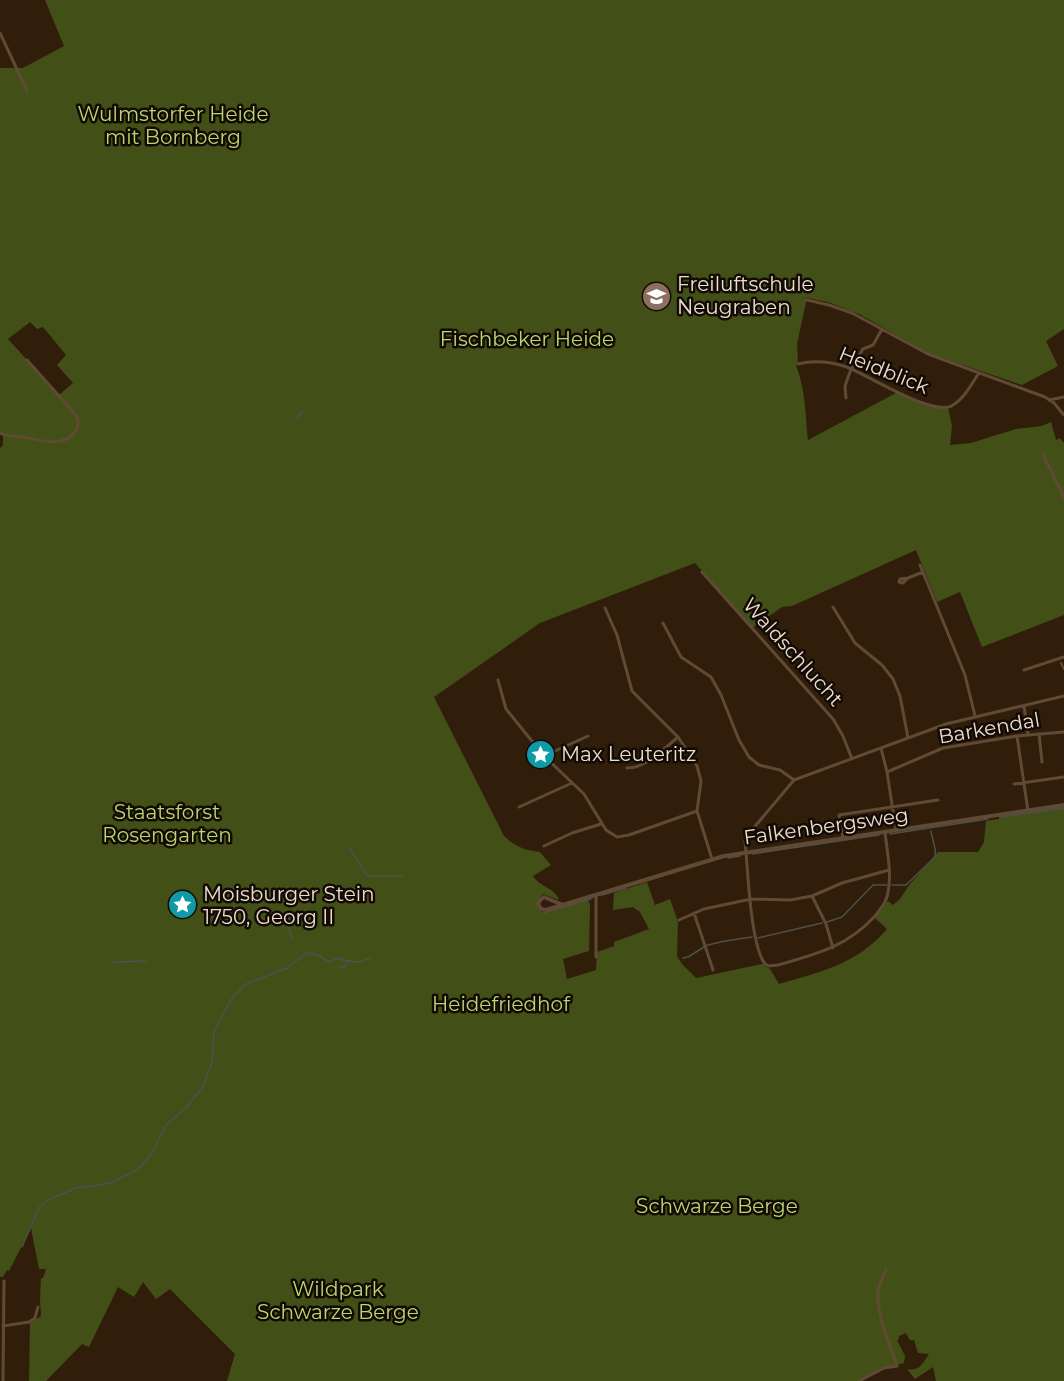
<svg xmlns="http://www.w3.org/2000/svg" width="1064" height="1381" font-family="Montserrat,sans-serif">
	<rect width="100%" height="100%" fill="#311e0a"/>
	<path fill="#425018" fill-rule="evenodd" d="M45 0H1064V329L1046 341 1058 366 1022 385 928 353 859 314 828 302 807 298 797 344 798 361 796 365C806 393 805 411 808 440L896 393 940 408H948L952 426 950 445 971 443 1016 429 1042 426 1051 422 1056 440 1060 438 1064 443V615L982 647 960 592 937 602 916 550 792 606 782 607 752 628 695 563 540 623 434 697 504 836C516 847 524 850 540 852L551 865 533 876C540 887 555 888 559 900L543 894 537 901 539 909 543 913 587 899 590 904 589 951 563 959 567 979 596 970 597 952 614 946V942L649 929 640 912 633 907 613 910 614 893 647 882 655 905 670 899 678 922 677 956 682 964 696 978 762 964 770 969 779 984C822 971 856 965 887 929L875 918 888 901 893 905 900 899 910 884 938 852H978L984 842 986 821 999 819V816L1064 806V1381H936L933 1367 915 1379 907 1369C919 1372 923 1363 929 1354L918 1353 914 1340H910L906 1333 899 1336V1339L897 1340 905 1356 904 1363 888 1367 859 1381H227L235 1354 170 1289 156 1299 143 1282 134 1297 118 1287 89 1347 82 1344 46 1381H29L30 1323 41 1316 40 1301 41 1278H43L46 1269H39L31 1228 9 1271 7 1270 3 1277H0V448L3 445V436L0 434V68H23L64 46ZM30 322 37 329 43 327 66 355 57 365 73 383 59 395 8 339Z"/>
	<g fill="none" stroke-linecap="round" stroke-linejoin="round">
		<path stroke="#4a514e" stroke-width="1.5" d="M295 418 298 417 302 411
			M1000 817 1064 808
			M890 834 988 819
			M349 847 367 876H403
			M752 854 879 835
			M728 858 740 856
			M892 885H906L935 857C937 849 932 840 931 831
			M602 895 626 888
			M241 896 255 901 286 925 289 928 292 940
			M543 913 591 899
			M827 922 842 917 873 885H887
			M758 938 822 923
			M705 946C720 941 737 939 752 937
			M683 958 688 957 704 947
			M112 962 146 961
			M339 967H344L348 961 359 962 370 958
			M22 1247 39 1207 50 1199 76 1188 111 1183 139 1169 153 1152 166 1125 186 1108 203 1086 212 1063 214 1031 232 998 246 984 287 968 307 953 316 954 329 962 338 958 347 961"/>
		<path stroke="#604a35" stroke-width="2" d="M1061 663 1064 669"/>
		<path stroke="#604a35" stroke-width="3" d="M0 33 27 91
			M807 300 829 305 852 313 928 354 1045 397 1054 403 1064 415
			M798 364C814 360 832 362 847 367 868 375 934 418 953 405 964 399 972 383 979 373
			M846 398 845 386 851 369 863 349 873 345 882 329
			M1049 400 1064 397
			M0 433C8 437 15 435 24 437 39 440 62 448 74 433 79 427 79 421 76 415L27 360
			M1043 454 1064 497
			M920 565 965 675 975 716
			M702 572 833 719 843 736 852 759
			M908 578 900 579 899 582 903 583 908 578 923 572
			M833 607 855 643 882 665 893 679 900 696 908 738
			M605 608 617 635 632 691 678 737 697 766 701 781 697 811 712 859
			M663 623 681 657 711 677 721 695 739 740 749 757 759 765 780 770 794 780
			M1024 670 1064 657
			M498 680 506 709 544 756 584 794 606 830 617 837 629 835 697 811
			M1024 706 1028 734
			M1039 734 1042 762
			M1017 736 1028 811
			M881 748 887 772 896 830
			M544 756 588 736
			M627 768C647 768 663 749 678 737
			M887 772 943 748 1017 736 1064 732
			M1014 784 1064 777
			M519 807 572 783
			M885 832C887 852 892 873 888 892 887 902 881 908 875 916 847 947 816 954 778 965L769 966 765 964C750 944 748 869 745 841L746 837 794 780 946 724 1064 696
			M843 838 839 815 938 800
			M544 846 572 833 601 824
			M596 895V957
			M812 896 826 924 833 948
			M694 913 713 970
			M679 920 704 909 751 899 790 900 812 896 842 883 889 870
			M3 1326 29 1322 35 1318 38 1307
			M3 1381 4 1281
			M859 1381 884 1368 897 1366C890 1346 876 1313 878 1292 879 1284 883 1277 886 1270"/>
		<path stroke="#604a35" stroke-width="4" d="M563 905 544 897 540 900 538 904 541 909 546 910 724 856 1064 805"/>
	</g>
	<defs>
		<symbol id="school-disc" viewBox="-11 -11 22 22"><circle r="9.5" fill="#8d6e63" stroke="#130a04"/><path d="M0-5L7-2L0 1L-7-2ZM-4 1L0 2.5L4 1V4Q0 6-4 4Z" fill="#fff"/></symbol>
		<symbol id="sight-disc" viewBox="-11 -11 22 22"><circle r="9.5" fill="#0f9aa8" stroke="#130a04"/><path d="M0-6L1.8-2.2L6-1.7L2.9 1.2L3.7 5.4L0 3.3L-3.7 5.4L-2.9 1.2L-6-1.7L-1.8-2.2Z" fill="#fff"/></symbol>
	</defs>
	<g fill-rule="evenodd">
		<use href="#school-disc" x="640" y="280" width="33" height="33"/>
		<use href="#sight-disc" x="524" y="738" width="33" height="33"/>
		<use href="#sight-disc" x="166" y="888" width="33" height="33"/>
	</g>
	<g text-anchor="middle" stroke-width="5" stroke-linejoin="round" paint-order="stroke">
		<g font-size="20" fill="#bad86e" stroke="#130a04">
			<text x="173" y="121">Wulmstorfer Heide<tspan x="173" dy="23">mit Bornberg</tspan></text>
			<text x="527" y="346">Fischbeker Heide</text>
			<text x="167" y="819">Staatsforst<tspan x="167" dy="23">Rosengarten</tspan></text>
			<text x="501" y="1011">Heidefriedhof</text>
			<text x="717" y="1213">Schwarze Berge</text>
			<text x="338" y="1296">Wildpark<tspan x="338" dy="23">Schwarze Berge</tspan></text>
		</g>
		<g font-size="20" fill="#ebded1" stroke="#130a04" text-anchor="start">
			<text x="677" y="291">Freiluftschule<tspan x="677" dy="23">Neugraben</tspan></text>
			<text x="561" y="761">Max Leuteritz</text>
			<text x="203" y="901">Moisburger Stein<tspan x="203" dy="23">1750, Georg II</tspan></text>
		</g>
		<g font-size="20" fill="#ebded1" stroke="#130a04">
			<text transform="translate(884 370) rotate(22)" y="7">Heidblick</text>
			<text transform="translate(793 652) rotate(48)" y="7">Waldschlucht</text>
			<text transform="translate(989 728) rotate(-10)" y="7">Barkendal</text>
			<text transform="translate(826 826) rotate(-8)" y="7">Falkenbergsweg</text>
		</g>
	</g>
</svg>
